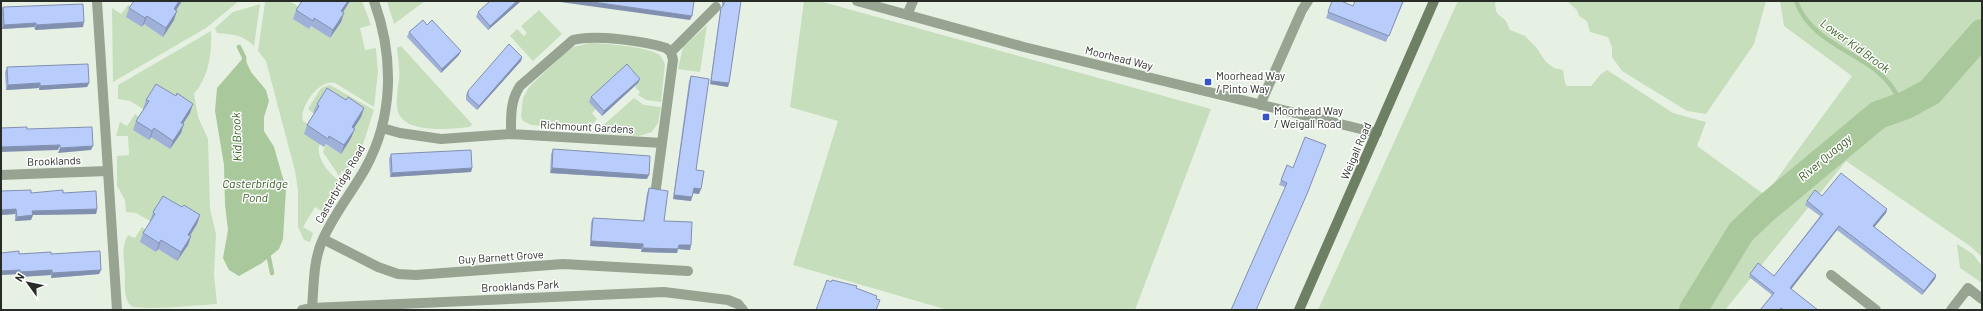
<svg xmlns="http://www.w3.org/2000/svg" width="1983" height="311" font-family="Barlow,sans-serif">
	<rect width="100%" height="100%" fill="#e7f1e3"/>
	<path fill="#c6debc" d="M182 1H239L206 28 113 82 112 8 121 14 128 5 132 7 142 27 144 24 163 36 171 18Z
		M269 1C299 1 298 2 309 29L311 26 330 38 340 22 338 20 349 1H362L371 25 360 28 365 50 376 48 378 72 374 107 335 83C319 79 299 107 303 121L309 125 320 144C314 155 330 176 340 181 333 193 332 201 325 213L315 207 303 227 313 233 310 242 304 240 298 227V190L295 171 266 61 258 51 265 2Z
		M387 1H425L394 24Z
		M804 1H819L1211 109 1135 310H948L793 265 838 121 790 107Z
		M1458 1H1495C1496 15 1496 12 1505 20 1508 23 1508 27 1510 30L1525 36 1536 47 1546 62 1554 68 1563 70 1565 83 1567 86H1591L1601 74 1607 70 1673 113 1706 122 1697 146 1765 195 1852 76 1784 26 1780 1H1982V257L1970 246 1846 161 1725 310H1318Z
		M1567 1H1766L1754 44 1706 114 1687 111 1622 71 1612 57V47L1608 37 1590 32 1587 21 1579 16 1577 10Z
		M260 4 254 46C243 35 232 34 217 33L215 28 233 12Z
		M539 10 562 34 533 61 510 36 517 29 524 36 527 33 521 26Z
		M707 25 700 72 678 69 683 47Z
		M211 31C212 54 209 76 194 94L198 117 208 139 210 209 216 234 214 274 217 304C201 305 141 311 131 306 123 299 125 283 125 274 124 260 121 246 128 235L135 238 142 227 147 231 156 252 158 249 177 261 160 205 150 221 136 213 126 212 125 200 117 186V156L129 155 128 136H116L120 122 127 126 135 114 140 118 149 140 151 137 170 149 178 131 190 112 143 109 130 101 118 99V85Z
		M590 43C605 43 646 47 658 54 662 57 663 60 665 64L661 102 646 100 638 95 640 92 635 87 638 83 596 109 592 113 597 119 588 129 531 125 523 121 521 116 523 98 529 87 565 53 573 47Z
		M401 46 472 124 470 127C451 129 399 135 397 107 396 98 398 88 399 79 400 69 398 58 397 48Z
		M330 85 374 110 359 157 350 164 345 172 342 171 339 176 323 152 326 144 341 154 324 96 313 113 308 109 321 88Z
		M634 98 644 105 661 107 658 123 652 132 639 136 602 133 599 129Z
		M1957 244 1973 254 1982 266V283L1960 268Z"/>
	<path fill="#a9c89b" d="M244 57 251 72 266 90 269 101 264 117V131L274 147 286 189 283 239 279 249 262 263 239 276 229 270 223 258 228 230 225 205 224 165 215 111 217 88Z"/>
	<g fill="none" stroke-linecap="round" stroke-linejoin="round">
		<path stroke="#a9c89b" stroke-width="4.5" d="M1796 1C1809 38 1849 49 1878 72 1889 81 1897 93 1903 106
			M239 47 244 57V62
			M268 253 272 273"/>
		<path stroke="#a9c89b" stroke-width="28" d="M1693 310 1741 232 1765 209 1878 115 1906 105 1930 92 1982 33"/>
		<path stroke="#96a491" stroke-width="10" d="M97 1 117 310
			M857 1 1024 47 1377 133
			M907 15 913 1
			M671 52 716 7
			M1260 105 1302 10 1308 1
			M382 128 400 133 441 139 511 134 662 143
			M511 134C511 117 510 101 520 86L573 40C593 34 645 41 666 48L671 52 673 60 656 188
			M1 175 107 171
			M323 239 378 267 398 274 416 275 563 264 688 271
			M1831 275 1876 310
			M312 308C314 285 313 260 323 239 334 214 352 192 365 169 394 117 394 56 374 1
			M302 310 312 308 664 292 728 300 738 304 743 310
			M1951 310 1968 288 1982 299"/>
		<path stroke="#6d8064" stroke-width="10" d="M1299 310 1434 1"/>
	</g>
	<path fill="#9fb0d9" d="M134 1H182L176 10 174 20 163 37 144 24 142 27 126 17 129 8Z
		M350 1 343 12 341 22 330 38 311 26 309 29 293 19 296 10Z
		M521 1 488 30 476 17 478 12Z
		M722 1H741L729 83 728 87 710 84 720 12 722 7Z
		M1332 1 1353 6 1404 1 1386 42 1326 18Z
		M3 7 83 27 35 30 34 27 2 29 1 11Z
		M427 25 459 55 441 73 407 37 409 32Z
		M522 57 521 61 477 110 466 100V95L468 91Z
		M7 67 89 83 87 87 39 90V88L6 90 5 72Z
		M691 76 696 170 699 194 693 193 691 201 673 199 689 81Z
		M640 79 638 83 602 116 589 102 591 97Z
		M146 100 190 113 183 124 181 133 170 149 151 137 149 140 133 130 136 121 144 109H143Z
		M346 100 364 108 361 117 354 128 351 138 341 154 326 144 324 147 304 134 307 125 314 113H313L317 104Z
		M553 149 647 179 550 173 551 154Z
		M391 154 472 168 471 172 390 177 389 159Z
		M1287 165 1293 168 1306 199 1285 187 1279 185Z
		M649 188 664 221 691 245 690 250 678 249 677 253 641 252V249L590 246 591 222 593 218 643 221 647 193Z
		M31 193H63L97 209 96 214 33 215 31 220 15 221V214L1 215Z
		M1822 196 1887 209 1886 213 1874 227 1936 275 1935 279 1922 295 1837 230 1791 289 1818 310H1760L1772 295 1749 277 1750 274 1774 276 1820 216 1805 205 1807 201Z
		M182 207 200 215 197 224 190 236H191L188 245 177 261 158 249 156 252 140 242 143 233 150 222V221L153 212Z
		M1 253 19 254H51L101 270 99 274 51 278V275L18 277V274L1 275Z"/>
	<path fill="#8290b0" d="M179 1H182L171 18 174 9Z
		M348 1H350L338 20 341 11Z
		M517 1H521L488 30 490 26Z
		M553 1H586L692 16 690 20Z
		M177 11 174 20 163 37 166 28Z
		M344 13 341 22 330 38 333 30Z
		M147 16 144 24 142 27 145 18Z
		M84 22 83 27 35 30 36 25Z
		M36 23 34 27 2 29 4 25Z
		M461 51 459 55 441 73 442 69Z
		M522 57 521 61 477 110 479 106Z
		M640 79 638 83 602 116 604 111Z
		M711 81 729 83 728 87 710 84Z
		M40 83 39 88 6 90 8 85Z
		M89 83 87 87 39 90 40 86Z
		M193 104 190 113 178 131 181 123Z
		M364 108 361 117 349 136 352 127Z
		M184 124 181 133 170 149 173 141Z
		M154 128 151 137 149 140 152 131Z
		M355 129 351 138 341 154 344 145Z
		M60 145 58 150 1 152V147Z
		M93 146 91 150 58 153 60 148Z
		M472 168 471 172 390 177 392 173Z
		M552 168 649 175 647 179 550 173Z
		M694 188 701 189 699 194 692 193Z
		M674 195 692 197 691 201 673 199Z
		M16 209 15 214 1 215V210Z
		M97 209 96 214 31 215 32 211Z
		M1887 209 1886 213 1872 230 1873 226Z
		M33 215 31 220 15 221 17 217Z
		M200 215 197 224 185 243 188 235Z
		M1839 226 1837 230 1789 292 1790 288Z
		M191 236 188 245 177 261 181 252Z
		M161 240 158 249 156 252 159 243Z
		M591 241 643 244 641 249 590 246Z
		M679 245H691L690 250 678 249 677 253 641 252 643 248Z
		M20 270 18 274 1 275V271Z
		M52 270 51 275 18 277 20 272Z
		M101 270 99 274 51 278 52 273Z
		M1936 275 1935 279 1922 295 1924 291Z"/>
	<path fill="#b9cdfc" stroke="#8290b0" d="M134 1H179L174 9 177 11 166 28 147 16 145 18 129 8Z
		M302 1H348L341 11 344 13 333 30 314 18 313 21 296 10Z
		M490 1H517L490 26 478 12Z
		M586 1H694L692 16Z
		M724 1H741L729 83 711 81 721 8 724 5Z
		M1332 1H1341L1353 6 1355 1H1403L1389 36 1328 12Z
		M83 4 84 22 36 25V23L4 25 3 7Z
		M423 20 427 25 432 20 461 51 442 69 409 32Z
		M509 44 522 57 479 106 468 96V91Z
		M88 64 89 83 40 86V83L8 85 7 67Z
		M627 64 640 79 604 111 591 97Z
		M691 76 709 79 696 170 704 171 701 189 694 188 692 197 674 195Z
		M156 84 176 96 177 93 193 104 181 123 184 124 173 141 154 128 152 131 136 121 149 101 146 100Z
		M327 88 346 100 348 97 364 108 352 127 355 129 344 145 329 136 328 139 307 125 319 106 317 104Z
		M27 127V129L92 127 93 146 60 148V145L1 147V128Z
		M1305 137 1326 145 1307 194 1256 310H1231L1287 183 1281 180 1287 165 1293 168Z
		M553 149 650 156 649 175 552 168Z
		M471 150 472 168 392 173 391 154Z
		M1841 173 1887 209 1873 226 1936 275 1924 291 1839 226 1790 288 1818 310H1784L1781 308 1779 310H1760L1774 293 1750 274 1758 263 1774 276 1823 214 1807 201 1815 190 1822 196Z
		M649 188 668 191 664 221 692 222 691 245H679L678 249 643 248V244L591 241 593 218 644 221Z
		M31 190V193L63 190V193L96 191 97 209 32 211 33 215 17 217 16 209 1 210V191Z
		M163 196 182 207 184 205 200 215 188 235 191 236 181 252 161 240 159 243 143 233 155 214 153 212Z
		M19 251V254L51 252V254L100 251 101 270 52 273V270L20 272V270L1 271V253Z
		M827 280 831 282 832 280 857 286 856 288 877 296 876 299 880 300 876 310H816Z"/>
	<g fill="#3453c4" stroke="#fff" stroke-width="1.5">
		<rect x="1204" y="78" width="8" height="8" rx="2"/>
		<rect x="1262" y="113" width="8" height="8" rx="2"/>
	</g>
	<g text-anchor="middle" stroke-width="3" stroke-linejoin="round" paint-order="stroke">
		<g font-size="11" fill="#282c27" stroke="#fff">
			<text transform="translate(1119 58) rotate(14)" y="4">Moorhead Way</text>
			<text transform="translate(587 127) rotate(3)" y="4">Richmount Gardens</text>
			<text transform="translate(1356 151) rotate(-67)" y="4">Weigall Road</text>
			<text transform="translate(54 161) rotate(-2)" y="4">Brooklands</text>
			<text transform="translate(340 184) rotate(-60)" y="4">Casterbridge Road</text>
			<text transform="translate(501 257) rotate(-4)" y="4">Guy Barnett Grove</text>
			<text transform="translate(520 286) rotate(-3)" y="4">Brooklands Park</text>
		</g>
		<g font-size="11" fill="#282c27" stroke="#fff" text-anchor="start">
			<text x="1216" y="80">Moorhead Way<tspan x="1216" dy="13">/ Pinto Way</tspan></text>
			<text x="1274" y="115">Moorhead Way<tspan x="1274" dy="13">/ Weigall Road</tspan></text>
		</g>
		<g font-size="12" font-style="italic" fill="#355c1f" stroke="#fff">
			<text transform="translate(1855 46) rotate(36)" y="4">Lower Kid Brook</text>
			<text transform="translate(237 137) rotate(-92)" y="4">Kid Brook</text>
			<text transform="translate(1825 158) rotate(-40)" y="4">River Quaggy</text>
			<text x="255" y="188">Casterbridge<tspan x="255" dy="14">Pond</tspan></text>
		</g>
	</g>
	<rect width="1983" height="311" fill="none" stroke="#282c27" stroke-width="4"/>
	<g transform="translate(28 283) rotate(303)" stroke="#ffffff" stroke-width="3" paint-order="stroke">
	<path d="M0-3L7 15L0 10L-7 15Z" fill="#282c27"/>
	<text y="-6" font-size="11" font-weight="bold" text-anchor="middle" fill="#282c27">N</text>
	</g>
</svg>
